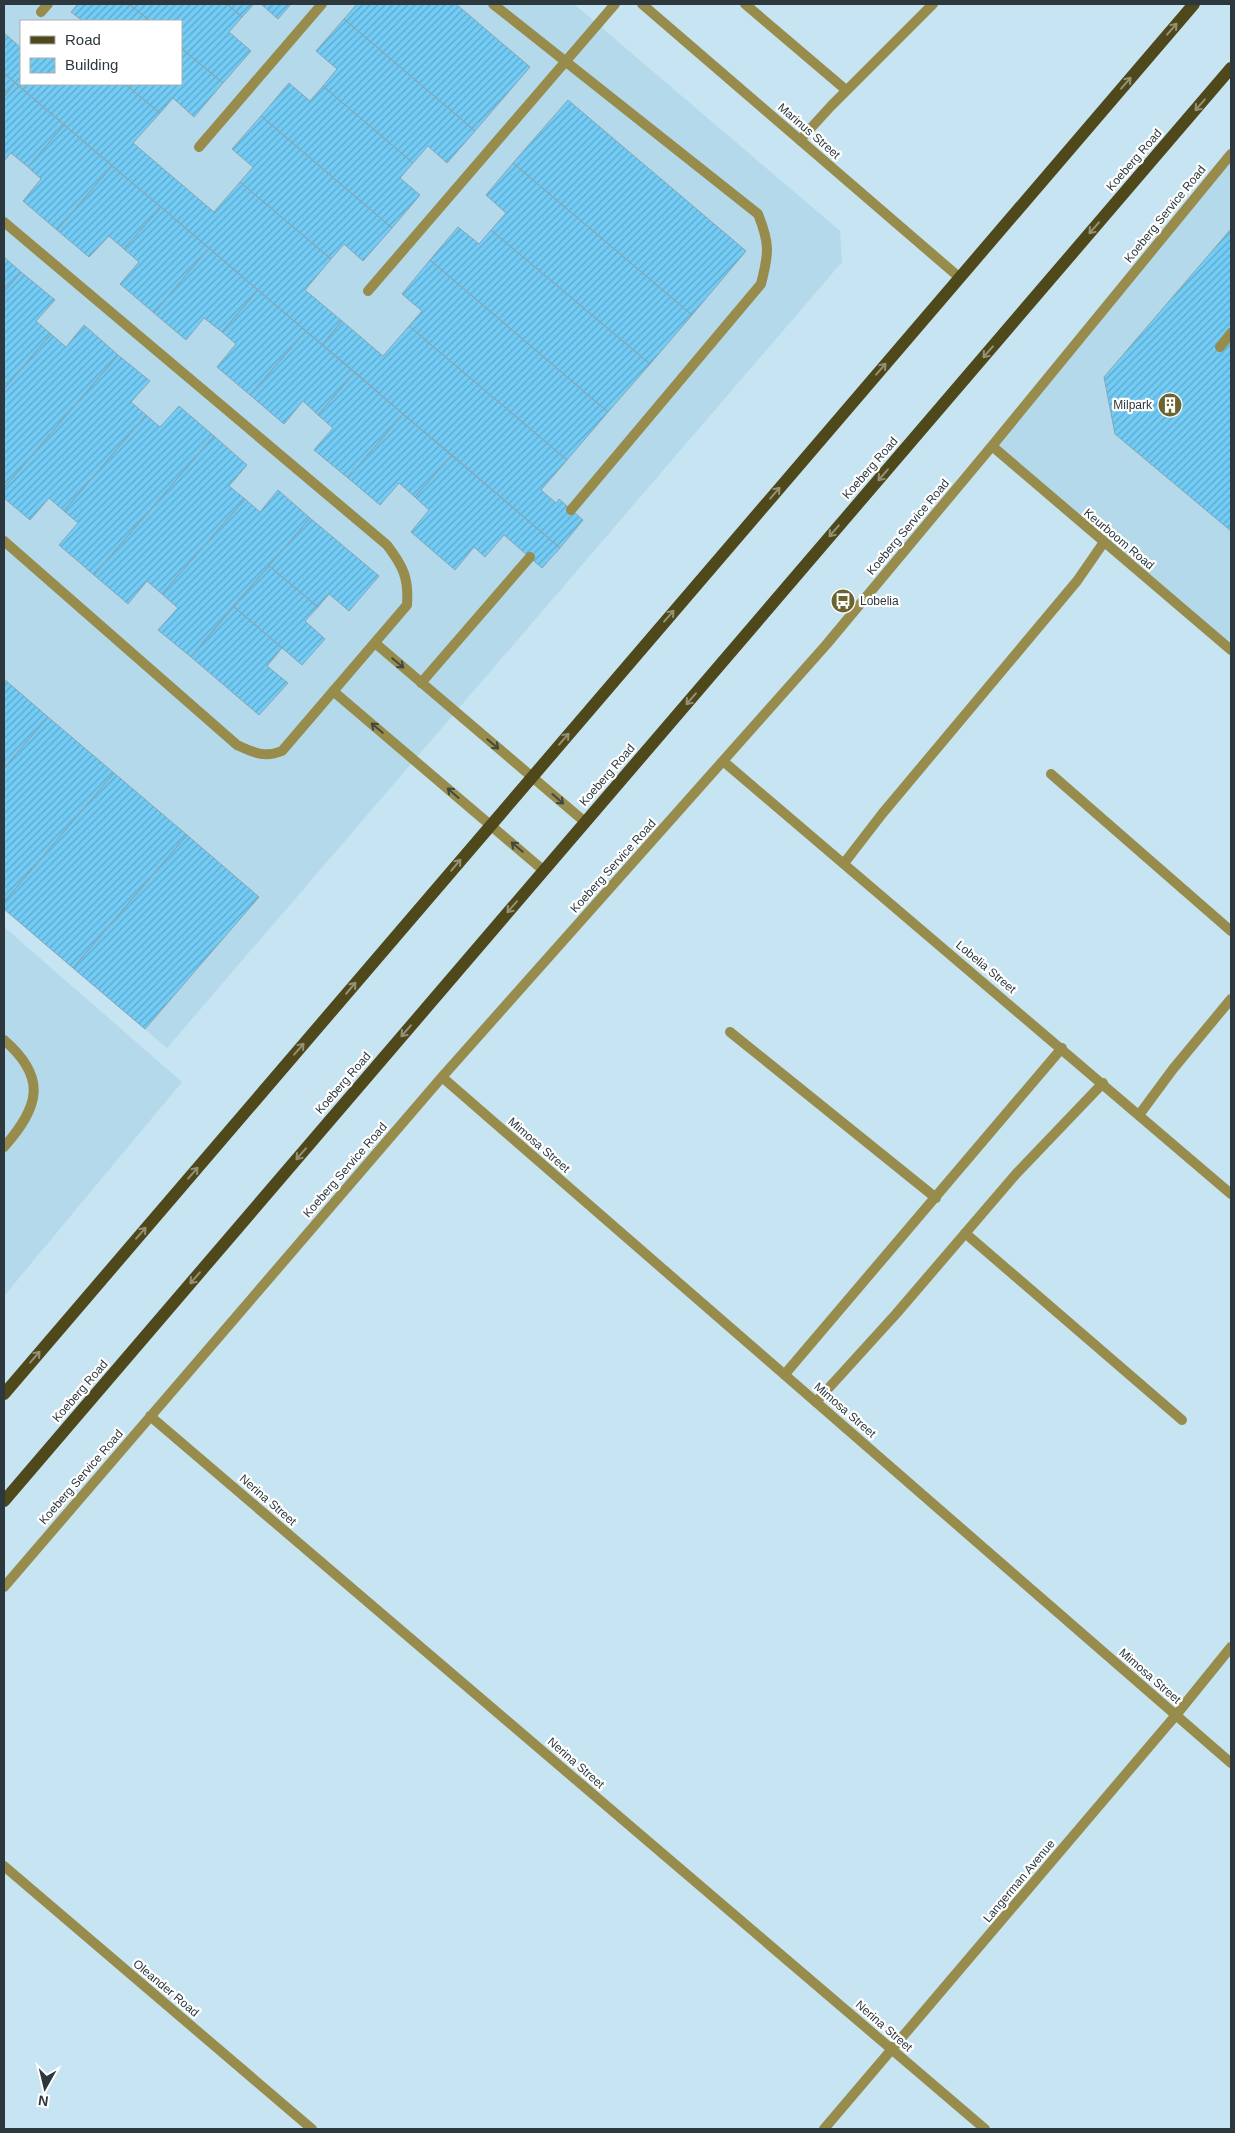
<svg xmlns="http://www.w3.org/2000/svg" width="1235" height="2133" font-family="Helvetica,sans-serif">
	<defs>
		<pattern id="building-hatch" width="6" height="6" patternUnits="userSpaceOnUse" patternTransform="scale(1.25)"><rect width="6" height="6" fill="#72ccf5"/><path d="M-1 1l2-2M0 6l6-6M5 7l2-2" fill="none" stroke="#5ea7c8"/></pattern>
	</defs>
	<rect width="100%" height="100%" fill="#c6e4f2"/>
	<path fill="#b4d9eb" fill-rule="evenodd" d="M4 4H574L840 231 842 262 167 1048 4 909ZM21 21H181V84H21Z
		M1231 154V650L992 446Z
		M4 927 182 1082 4 1296Z"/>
	<path fill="url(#building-hatch)" stroke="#89a5b3" d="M78 4H129L150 21H83L71 12Z
		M129 4H227L242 17 229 32 251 51 223 83 181 48V21H150Z
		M227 4H254L242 17Z
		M261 4H291L278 19Z
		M357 4H456L530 67 475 131 344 19Z
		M344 19 475 131 447 163 428 146 413 163 323 86 337 69 316 51Z
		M4 33 21 48V84H125L160 113 133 143 214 212 240 182 331 259 305 290 342 321 322 345 4 73Z
		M181 48 223 83 194 117 173 98 160 113 125 84H181Z
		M4 73 15 83 4 97Z
		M15 83 64 125 28 167 11 153 4 161V97Z
		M289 83 310 101 323 86 413 163 400 178 420 195 392 228 261 116Z
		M568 100 746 251 692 315 513 163Z
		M261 116 392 228 363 261 344 244 331 259 240 182 253 167 232 149Z
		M64 125 112 166 57 230 23 201 41 179 28 167Z
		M513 163 692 315 650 364 491 230 506 213 486 195Z
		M112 166 161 207 124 249 109 236 89 257 57 230Z
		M161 207 209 248 154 313 120 284 139 262 124 249Z
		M458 227 479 244 491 230 650 364 608 412 430 260Z
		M1231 229V531L1115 434 1104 377Z
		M209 248 258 290 222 332 204 318 186 340 154 313Z
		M4 257 21 272 4 292Z
		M430 260 608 412 567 460 409 326 422 311 402 294Z
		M21 272 55 300 36 321 51 334 4 389V292Z
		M258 290 306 331 250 395 217 367 236 344 222 332Z
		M342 321 383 356 409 326 567 460 541 490 556 503 559 499 583 520 560 548 322 345Z
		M84 325 118 355 4 488V389L51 334 66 347Z
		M306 331 355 372 318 415 303 401 284 424 250 395Z
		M118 355 150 381 131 402 146 415 64 511 49 498 30 520 4 498V488Z
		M355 372 403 414 348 478 314 450 333 428 318 415Z
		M179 406 214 436 94 575 59 545 78 523 64 511 146 415 160 427Z
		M403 414 452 455 415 497 399 483 380 505 348 478Z
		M214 436 247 465 229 486 245 499 162 594 147 581 128 604 94 575Z
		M452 455 560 548 542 568 504 535 485 557 474 547 455 570 411 532 429 510 415 497Z
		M278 490 310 518 191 657 158 630 178 608 162 594 245 499 260 512Z
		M310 518 379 576 349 611 329 594 318 607 269 566Z
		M269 566 318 607 305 621 325 639 302 665 233 606Z
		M233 606 282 648 267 666 288 683 259 715 191 657Z
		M4 679 48 717 4 768Z
		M48 717 114 773 4 902V768Z
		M114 773 187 835 73 968 4 909V902Z
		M187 835 259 897 145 1029 73 968Z"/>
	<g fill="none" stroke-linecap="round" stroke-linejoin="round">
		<path stroke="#978c4c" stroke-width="10" d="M493 4 758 214C770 244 769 253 761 284L571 510
			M745 4 846 90
			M41 12 48 4
			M800 140 831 106 933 4
			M199 147 322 4
			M4 222 387 545C403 566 409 578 407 605L282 751C265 758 254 753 237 745L4 541
			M368 291 615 4
			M1220 347 1231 333
			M375 643 585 822
			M421 683 530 557
			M333 691 543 870
			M1051 774 1231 931
			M845 862 882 814 1077 581 1104 542
			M730 1032 936 1198
			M4 1040C48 1078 39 1107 4 1147
			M1139 1115 1173 1069 1231 999
			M965 1233 1182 1420
			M785 1374 1062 1048
			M816 1402 896 1314 1016 1174 1103 1083"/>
		<path stroke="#978c4c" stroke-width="10" d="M642 4 960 278
			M992 446 1231 650
			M723 761 1231 1194
			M442 1077 1231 1763
			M150 1416 985 2129
			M4 1587 442 1077 826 645 992 446 1231 154
			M4 1866 312 2129
			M824 2129 1176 1715 1231 1647"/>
		<path stroke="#4f481b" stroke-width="12" d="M4 1394 1194 4
			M4 1501 1231 68"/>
	</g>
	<defs><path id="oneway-shaft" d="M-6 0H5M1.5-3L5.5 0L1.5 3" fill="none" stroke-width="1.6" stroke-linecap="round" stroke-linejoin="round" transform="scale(1.25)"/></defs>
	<g stroke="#959176">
		<use href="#oneway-shaft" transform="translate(1172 29) rotate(-49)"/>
		<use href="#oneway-shaft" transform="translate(1126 83) rotate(-49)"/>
		<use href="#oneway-shaft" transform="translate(1200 105) rotate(131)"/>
		<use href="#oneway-shaft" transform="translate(1094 228) rotate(131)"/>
		<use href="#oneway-shaft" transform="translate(988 352) rotate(131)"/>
		<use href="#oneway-shaft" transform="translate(881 369) rotate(-49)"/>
		<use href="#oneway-shaft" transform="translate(883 475) rotate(131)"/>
		<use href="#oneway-shaft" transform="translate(775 493) rotate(-49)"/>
		<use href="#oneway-shaft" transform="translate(834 531) rotate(131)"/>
		<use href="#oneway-shaft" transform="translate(669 616) rotate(-49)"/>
		<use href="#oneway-shaft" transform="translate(691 699) rotate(131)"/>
		<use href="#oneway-shaft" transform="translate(564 739) rotate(-49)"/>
		<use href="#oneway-shaft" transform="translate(456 865) rotate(-50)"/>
		<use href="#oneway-shaft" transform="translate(512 907) rotate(131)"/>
		<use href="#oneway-shaft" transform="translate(351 988) rotate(-50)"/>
		<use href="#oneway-shaft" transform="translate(406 1031) rotate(131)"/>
		<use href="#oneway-shaft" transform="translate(299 1049) rotate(-49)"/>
		<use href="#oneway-shaft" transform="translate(301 1154) rotate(131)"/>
		<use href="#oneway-shaft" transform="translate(193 1173) rotate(-49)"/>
		<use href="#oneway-shaft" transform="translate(141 1233) rotate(-49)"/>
		<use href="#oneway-shaft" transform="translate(195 1278) rotate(131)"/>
		<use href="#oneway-shaft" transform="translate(35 1357) rotate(-49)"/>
	</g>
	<g stroke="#414941">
		<use href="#oneway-shaft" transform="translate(398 663) rotate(40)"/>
		<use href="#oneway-shaft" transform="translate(377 728) rotate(-140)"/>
		<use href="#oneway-shaft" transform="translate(493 744) rotate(40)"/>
		<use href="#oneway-shaft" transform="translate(453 793) rotate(-139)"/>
		<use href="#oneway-shaft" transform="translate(558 799) rotate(41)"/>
		<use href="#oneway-shaft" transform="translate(517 847) rotate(-140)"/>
	</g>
	<defs>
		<symbol id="building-disc" viewBox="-11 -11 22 22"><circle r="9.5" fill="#6c6430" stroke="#fff"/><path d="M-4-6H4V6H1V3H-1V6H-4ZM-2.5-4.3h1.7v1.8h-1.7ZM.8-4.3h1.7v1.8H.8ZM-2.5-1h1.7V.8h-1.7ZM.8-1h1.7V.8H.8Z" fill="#fff"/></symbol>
		<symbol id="bus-disc" viewBox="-11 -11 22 22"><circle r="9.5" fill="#6c6430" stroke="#fff"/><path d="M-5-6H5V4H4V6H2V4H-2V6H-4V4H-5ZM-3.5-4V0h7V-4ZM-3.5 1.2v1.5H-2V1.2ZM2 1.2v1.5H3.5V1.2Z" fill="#fff"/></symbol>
	</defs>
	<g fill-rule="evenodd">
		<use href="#building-disc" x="1156" y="391" width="28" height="28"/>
		<use href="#bus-disc" x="829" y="587" width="28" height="28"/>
	</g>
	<g text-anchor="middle" stroke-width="4.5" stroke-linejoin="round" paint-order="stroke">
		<g font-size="12" fill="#2c383e" stroke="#fff">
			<text transform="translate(809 131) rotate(41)" y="4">Marinus Street</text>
			<text transform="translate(1134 160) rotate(-49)" y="4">Koeberg Road</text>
			<text transform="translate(1165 214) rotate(-51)" y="4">Koeberg Service Road</text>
			<text transform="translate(870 468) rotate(-49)" y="4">Koeberg Road</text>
			<text transform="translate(908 527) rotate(-50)" y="4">Koeberg Service Road</text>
			<text transform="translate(1119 539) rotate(40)" y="4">Keurboom Road</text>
			<text transform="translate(607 775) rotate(-49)" y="4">Koeberg Road</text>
			<text transform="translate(613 866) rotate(-48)" y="4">Koeberg Service Road</text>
			<text transform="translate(986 967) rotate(40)" y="4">Lobelia Street</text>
			<text transform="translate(343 1083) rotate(-49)" y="4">Koeberg Road</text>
			<text transform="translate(539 1145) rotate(41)" y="4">Mimosa Street</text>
			<text transform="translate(345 1170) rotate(-49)" y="4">Koeberg Service Road</text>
			<text transform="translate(80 1391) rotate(-49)" y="4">Koeberg Road</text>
			<text transform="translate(845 1410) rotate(41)" y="4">Mimosa Street</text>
			<text transform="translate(81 1477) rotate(-49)" y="4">Koeberg Service Road</text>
			<text transform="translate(268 1500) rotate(41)" y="4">Nerina Street</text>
			<text transform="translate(1150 1676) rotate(41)" y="4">Mimosa Street</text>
			<text transform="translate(576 1763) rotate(41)" y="4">Nerina Street</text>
			<text transform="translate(1019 1881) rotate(-50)" y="4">Langerman Avenue</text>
			<text transform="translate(166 1988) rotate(40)" y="4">Oleander Road</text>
			<text transform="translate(884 2026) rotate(41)" y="4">Nerina Street</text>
		</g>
		<g font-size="12" fill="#2c383e" stroke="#fff" text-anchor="end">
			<text x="1152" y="409">Milpark</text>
			<text x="860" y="605" text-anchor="start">Lobelia</text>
		</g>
	</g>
	<rect width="1235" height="2133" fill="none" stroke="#2c383e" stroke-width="10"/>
	<rect x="20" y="20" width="162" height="65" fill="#ffffff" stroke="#abafb2"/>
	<rect x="30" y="36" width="25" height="8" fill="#4f481b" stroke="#abafb2"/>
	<text x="65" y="45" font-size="15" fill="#2c383e">Road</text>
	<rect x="30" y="58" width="25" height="15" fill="url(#building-hatch)" stroke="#abafb2"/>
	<text x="65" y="70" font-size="15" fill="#2c383e">Building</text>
	<g transform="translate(45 2088) rotate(188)" stroke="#ffffff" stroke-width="4" paint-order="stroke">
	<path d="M0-4L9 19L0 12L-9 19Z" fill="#2c383e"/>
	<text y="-8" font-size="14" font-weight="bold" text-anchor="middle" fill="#2c383e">N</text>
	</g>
</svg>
